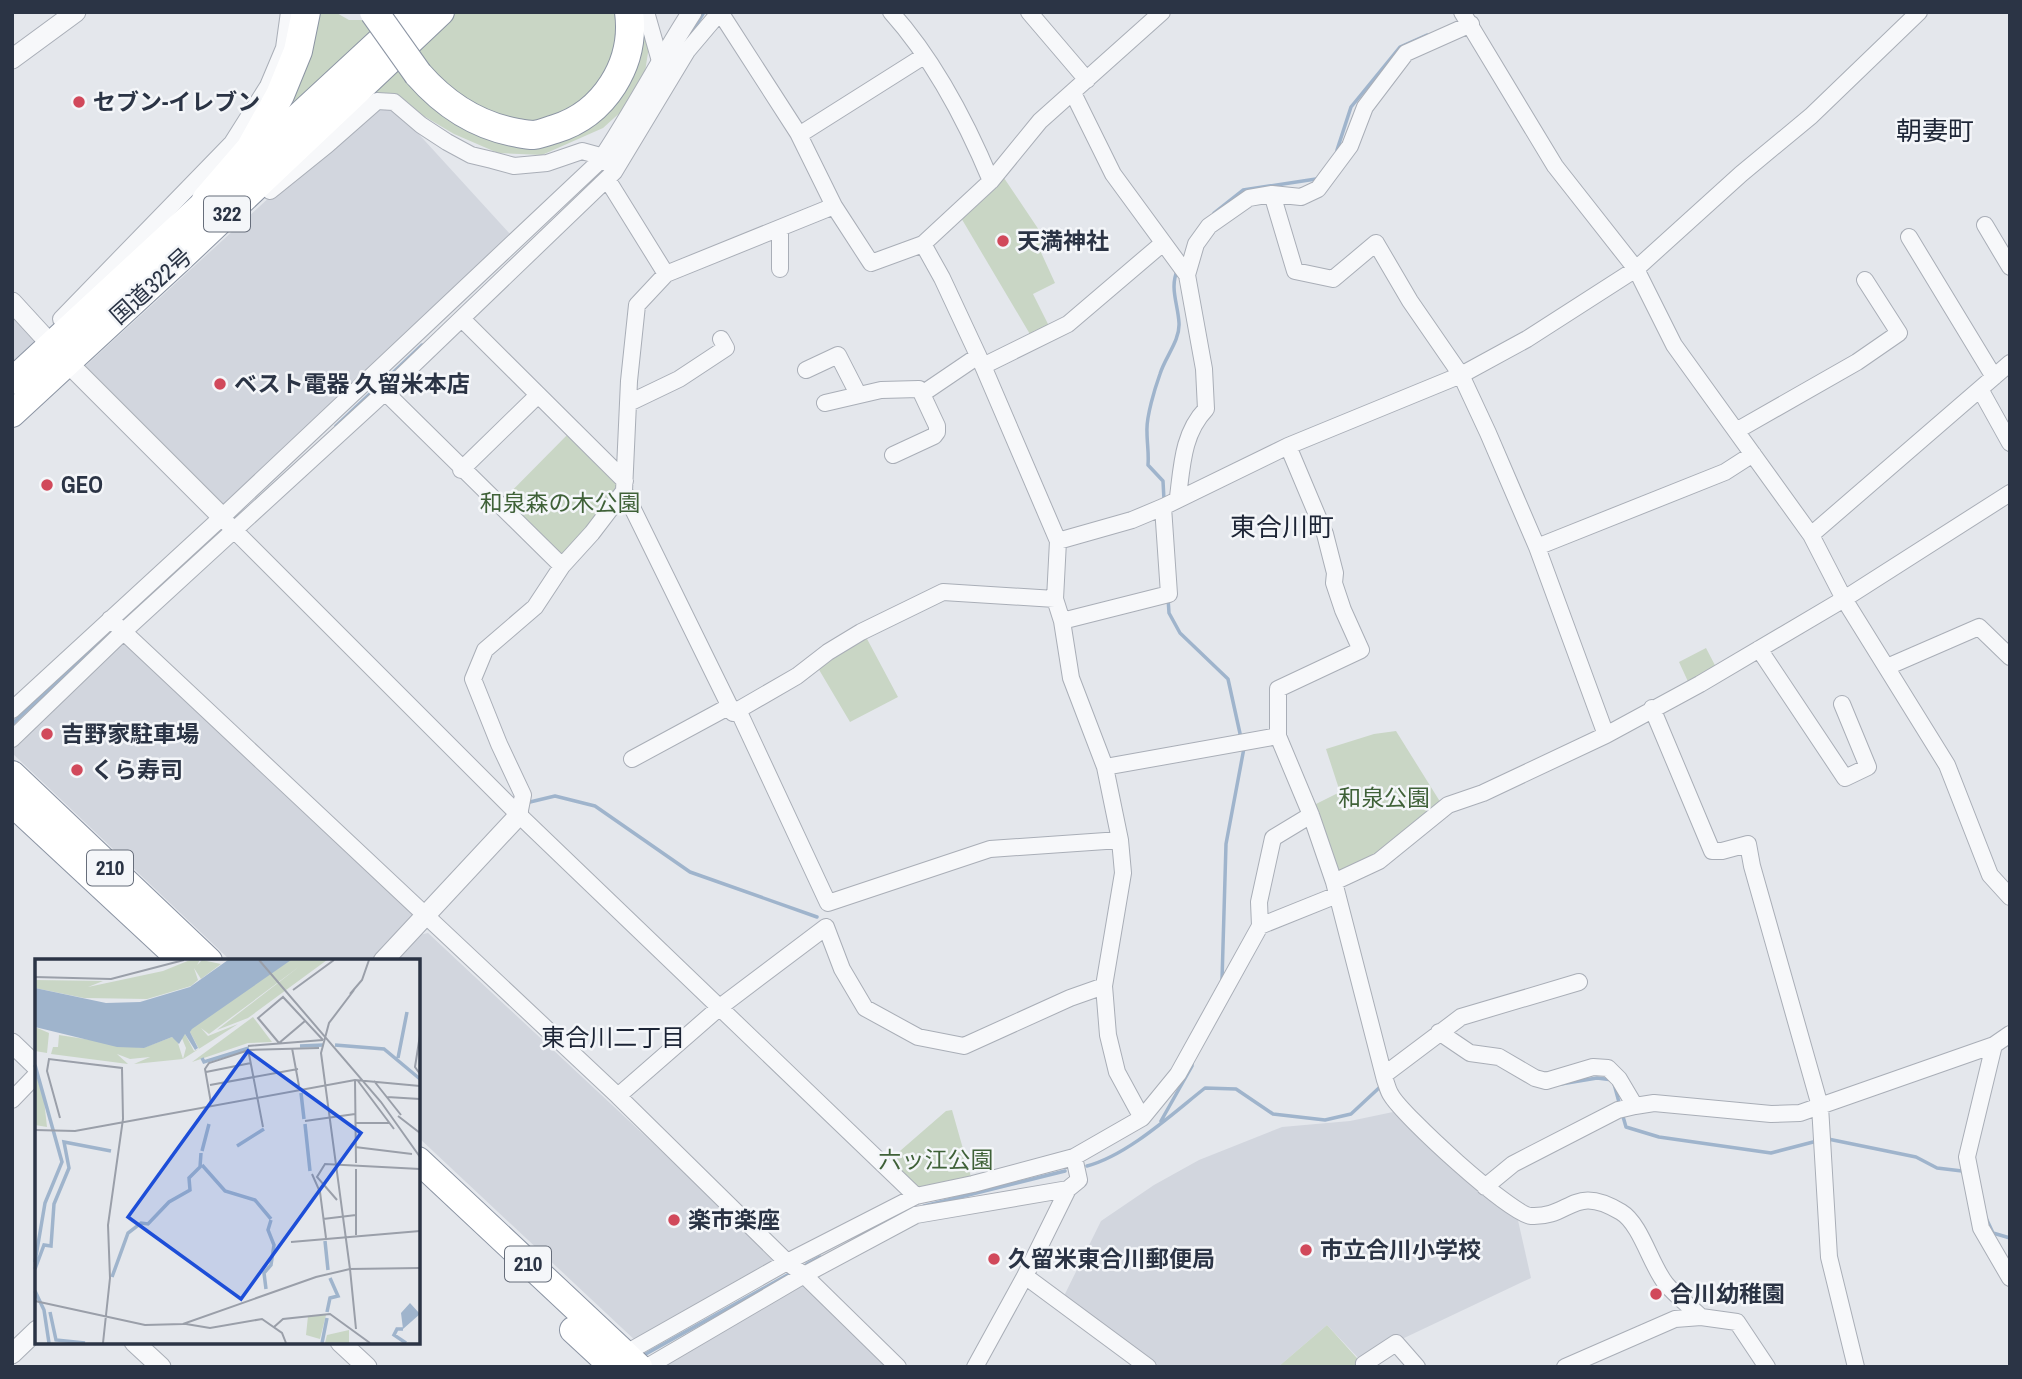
<svg xmlns="http://www.w3.org/2000/svg" width="2022" height="1379" font-family="'Archivo Narrow','Noto Sans JP',sans-serif">
	<rect width="100%" height="100%" fill="#e4e7ec"/>
	<path fill="#d2d6de" d="M378 106 394 107 510 234 222 509 81 370 284 184Z
		M12 313 41 343 12 369Z
		M125 637 417 918 378 961H231L12 753V745Z
		M428 933 779 1261 638 1343 418 1137V961H394L419 935Z
		M1393 1112 1517 1216 1531 1278 1402 1339 1364 1364 1327 1325 1278 1367H1151L1063 1298 1101 1221 1154 1185 1199 1160 1282 1127 1350 1121Z
		M803 1279 892 1367H663Z"/>
	<path fill="#c9d6c5" d="M311 12H335L349 20H363L371 30 367 35 368 40 262 140Z
		M457 12H642L649 46 645 72 624 109 603 128 542 155 498 153 454 134 412 109 360 104Z
		M1002 175 1043 236 1039 248 1055 283 1033 294 1052 332 1034 341 957 211Z
		M573 429 625 481 562 566 498 505Z
		M866 637 898 697 850 722 818 668Z
		M1706 648 1719 673 1691 688 1679 662Z
		M1396 731 1444 808 1334 882 1308 808 1340 792 1326 749 1374 734Z
		M952 1110 973 1184 916 1196 885 1164 946 1111Z
		M1327 1325 1365 1367H1278Z"/>
	<g fill="none" stroke-linecap="round" stroke-linejoin="round">
		<path stroke="#9fb4cc" stroke-width="3.5" d="M687 40 704 12
			M1337 150 1351 107 1400 47 1427 35
			M1214 213 1243 190 1316 179
			M382 383 422 345
			M336 426 376 388
			M1164 500 1163 481 1148 465C1149 453 1147 444 1147 432 1146 417 1155 388 1160 374 1165 357 1180 341 1179 323 1178 304 1169 287 1178 269
			M1168 598 1169 613 1180 633 1228 679 1241 738
			M122 622 207 545
			M12 724 113 630
			M530 802 555 796 595 806 690 872 817 917
			M1222 980 1226 844 1244 748
			M1561 1084 1597 1078 1613 1080 1620 1106
			M1622 1113 1626 1127 1659 1137 1771 1153 1817 1141
			M1161 1121 1192 1066V1063
			M1828 1139 1916 1157 1937 1168 1962 1171 1964 1174
			M1087 1166C1128 1155 1172 1114 1205 1088L1236 1089 1273 1114 1325 1120 1351 1114 1380 1087
			M924 1206 1065 1171
			M1986 1218 1993 1233 2010 1238
			M807 1264 820 1257
			M644 1355 791 1273"/>
		<defs>
			<path id="minor" d="M646 12 660 61
				M720 12 798 133 834 206 871 263 923 244 991 181 1040 121 1162 12
				M891 12C935 61 966 121 991 181
				M1029 12 1087 80
				M1462 12 1555 166 1636 269 1674 345 1811 535 1844 599 1947 765 1990 875 2010 897
				M1073 93 1113 174 1187 275
				M799 135 924 56
				M607 179 666 274
				M270 191 327 145 377 101 394 102 421 125 447 142 471 155 492 160 514 166 547 163 582 151 604 157 607 163
				M1272 194 1295 271 1333 279 1376 243 1410 301 1461 375 1488 433 1537 547 1606 735
				M834 206 666 274 637 305 629 381 624 491 733 713 797 676 828 652 861 632 943 592 1055 599
				M1985 225 2010 267
				M780 229V269
				M1909 237 1994 377
				M923 244 942 278 983 366 1058 541 1055 599 1062 621 1071 678 1105 767 1120 840 1123 873 1104 986 1108 1035 1117 1072 1142 1118
				M61 319 232 143 268 86 284 48 289 12
				M462 319 625 481
				M983 366 1068 324 1163 243
				M806 370 838 355 858 394
				M379 386 562 566
				M1980 389 2010 443
				M629 403 679 379 726 348 721 339
				M825 403 881 390 919 389 922 394
				M1736 431 1857 362 1899 333 1865 280
				M893 455 934 436 937 432V426L922 394 978 356
				M461 470 538 395
				M1178 497C1182 465 1183 433 1206 409L1204 369 1187 275 1196 244 1209 226 1249 198 1272 194 1301 197 1318 189 1350 146 1365 107 1406 53 1471 24
				M228 524 519 815 523 795 499 744 473 679 485 650 535 607 562 566 592 533 624 491
				M1811 535 2010 363
				M1058 541 1132 520 1163 507 1288 446 1461 375 1527 339 1636 269 1741 174 1811 116 1919 12
				M1537 547 1725 472 1753 454
				M110 619 618 1096 787 1262 804 1275 898 1367
				M1062 621 1169 594 1163 507
				M1759 649 1845 778 1868 767 1842 704
				M1887 667 1979 627 2010 657
				M1652 708 1712 851H1722L1748 844 1752 866 1820 1106 1829 1257 1856 1367
				M12 710 222 517 604 157
				M738 710 828 903 990 849 1120 840
				M1278 736 1311 815 1334 882 1385 1080C1387 1085 1388 1091 1391 1095 1402 1115 1511 1215 1531 1216 1571 1218 1573 1183 1621 1212 1641 1224 1651 1266 1666 1284 1676 1296 1690 1306 1701 1317
				M12 739 123 632 385 392 614 172 687 51 720 12
				M632 759 730 706
				M1105 767 1278 736V689L1361 650 1343 610 1334 583 1335 573 1325 534 1288 446
				M519 815 916 1196
				M1334 882 1379 861 1448 805 1483 793 1606 735 1700 684 1844 599 2010 493
				M1260 926 1259 902 1273 838 1311 815
				M1439 1032 1470 1053 1499 1057 1535 1078 1546 1081 1593 1067 1608 1068 1619 1079 1635 1106
				M1994 1045 1967 1157 1981 1228 2010 1278
				M1384 1075 1461 1017 1579 982
				M618 1096 720 1007 826 927 842 969 865 1008 918 1037 964 1046 1070 998 1104 986
				M12 1100 37 1074
				M1485 1187 1513 1164 1618 1110 1635 1106 1654 1103 1771 1114 1800 1113 1994 1045 2010 1034
				M1025 1276 1148 1367
				M619 1357 787 1262 916 1196 973 1184 1074 1157 1142 1118 1178 1074 1260 926 1337 895
				M647 1367 804 1275 916 1215 1068 1189
				M975 1367 1025 1276 1068 1189 1079 1180 1074 1157
				M1365 1367 1364 1364 1396 1343 1417 1367
				M1565 1367 1675 1319 1701 1317 1737 1322 1767 1367"/>
			<path id="tertiary" d="M12 59 76 12
				M604 157C635 110 661 60 692 12
				M12 302 67 362 222 517
				M383 961 519 815
				M12 1043 37 1067
				M134 1342 161 1367
				M340 1342 367 1367
				M12 1354 37 1330"/>
			<path id="trunk" d="M12 381 411 12
				M12 414 181 258 441 12
				M12 774 209 961
				M12 803 182 961
				M418 1160 639 1367
				M573 1330 613 1367"/>
			<path id="motorway" d="M418 74C445 105 477 126 518 133 523 134 529 135 534 135 541 134 548 131 555 129 604 114 636 64 629 12
				M206 200 250 149 280 95 298 51 306 12"/>
		</defs>
		<use href="#minor" stroke="#a9aeb7" stroke-width="18"/>
		<use href="#tertiary" stroke="#a9aeb7" stroke-width="21"/>
		<use href="#trunk" stroke="#8b94a3" stroke-width="28"/>
		<use href="#motorway" stroke="#8b94a3" stroke-width="30"/>
		<use href="#minor" stroke="#f7f8fa" stroke-width="16"/>
		<use href="#tertiary" stroke="#f7f8fa" stroke-width="19"/>
		<use href="#trunk" stroke="#fff" stroke-width="26"/>
		<use href="#motorway" stroke="#fff" stroke-width="28"/>
		<defs>
			<path id="motorway-bridge" d="M374 12 418 74"/>
		</defs>
		<use href="#motorway-bridge" stroke="#8b94a3" stroke-width="30" stroke-linecap="butt"/>
		<use href="#motorway-bridge" stroke="#fff" stroke-width="28"/>
	</g>
	<g fill="#d1495b" stroke="#f4f6f9" stroke-width="2.5">
		<circle cx="79" cy="102" r="7"/>
		<circle cx="1003" cy="241" r="7"/>
		<circle cx="220" cy="384" r="7"/>
		<circle cx="47" cy="485" r="7"/>
		<circle cx="47" cy="734" r="7"/>
		<circle cx="77" cy="770" r="7"/>
		<circle cx="674" cy="1220" r="7"/>
		<circle cx="1306" cy="1250" r="7"/>
		<circle cx="994" cy="1259" r="7"/>
		<circle cx="1656" cy="1294" r="7"/>
	</g>
	<g text-anchor="middle" stroke-width="5" stroke-linejoin="round" paint-order="stroke">
		<g fill="#f4f6f9" stroke="#676e7b" stroke-width="2">
			<rect x="204" y="196.5" width="46" height="35" rx="5"/>
			<rect x="87" y="850.5" width="46" height="35" rx="5"/>
			<rect x="505" y="1246.5" width="46" height="35" rx="5"/>
		</g>
		<g font-size="21" font-weight="bold" fill="#2b3445">
			<text x="227" y="221">322</text>
			<text x="110" y="875">210</text>
			<text x="528" y="1271">210</text>
		</g>
		<g font-size="23" font-weight="bold" fill="#2b3445" stroke="#f4f6f9" text-anchor="start">
			<text x="93" y="110">セブン-イレブン</text>
			<text x="1017" y="249">天満神社</text>
			<text x="234" y="392">ベスト電器 久留米本店</text>
			<text x="61" y="493">GEO</text>
			<text x="61" y="742">吉野家駐車場</text>
			<text x="91" y="778">くら寿司</text>
			<text x="688" y="1228">楽市楽座</text>
			<text x="1320" y="1258">市立合川小学校</text>
			<text x="1008" y="1267">久留米東合川郵便局</text>
			<text x="1670" y="1302">合川幼稚園</text>
		</g>
		<g font-size="23" fill="#2b3445" stroke="#f4f6f9">
			<text transform="translate(151 286) rotate(-42)" y="8">国道322号</text>
		</g>
		<g font-size="23" fill="#3f6138" stroke="#f4f6f9">
			<text x="560" y="511">和泉森の木公園</text>
			<text x="1384" y="806">和泉公園</text>
			<text x="936" y="1168">六ッ江公園</text>
		</g>
		<g font-size="24" fill="#1d2536" stroke="#f4f6f9">
			<text x="613" y="1046">東合川二丁目</text>
		</g>
		<g font-size="26" fill="#1d2536" stroke="#f4f6f9">
			<text x="1935" y="140">朝妻町</text>
			<text x="1282" y="536">東合川町</text>
		</g>
	</g>
	<g transform="translate(35 959)">
		<rect width="385" height="385" fill="#e4e7ec"/>
		<path d="M155 1H165L162 6 167 1 186 5 166 20 159 9 163 21 156 27 112 40 49 39 0 29V21L68 22 53 28 128 12ZM254 1H292L213 59 182 71 265 7 174 75 166 69 173 77 203 65 148 100 99 105 115 98 95 100 82 95 93 105 16 95 18 88H23L24 76 108 89 137 78 142 81 148 100 151 89 146 77 150 75 159 92 164 90 155 73 157 69ZM218 58 237 83 213 84 157 103ZM0 68 14 74 12 94 0 92ZM0 112 9 141 12 168 0 166ZM291 356 285 380 271 376 273 357ZM314 371V384H290L292 376Z" fill="#c9d6c5"/>
		<path d="M193 1H256L157 70 155 73 163 89 160 91 150 75 144 85 137 78 109 89 82 88 0 68V29L71 44 105 43 155 28ZM375 344 385 355 368 370 366 354Z" fill="#9fb4cc"/>
		<path fill="none" stroke="#9fb4cc" stroke-width="3.5" d="M300 86 349 90 385 120M265 87 288 86M167 99 169 103 214 89M363 99 372 53M0 106 27 203 10 244 0 303M266 134 269 160M270 165 275 212M202 187 229 170M167 192 174 165M167 206 190 232 220 241 236 260M290 282 293 311M0 310 9 286 16 287 19 245 34 209 29 183 76 192M77 318 93 274 106 264 113 265 134 243 155 231 154 219 165 208 166 194M231 330 229 314 236 306 239 286 233 271 236 261M0 332 9 351 14 384M15 353 21 381 50 384M292 353 295 339 303 337 295 319M368 370H362L359 376 371 384M287 384 292 359"/>
		<path fill="none" stroke="#9a9fa9" stroke-width="2" d="M224 1 346 143 385 198M0 18 76 20 149 1M258 31 299 1M315 35 327 21 334 1M270 62 244 84 223 59 248 38 288 81M385 76 380 108 385 115M213 87 288 81M257 89 264 127M213 90 228 168M171 113 216 104M320 121 321 204M323 122 359 170M339 122 366 156M175 126 263 110M352 138 385 140M176 144 170 110 174 104 214 91 284 89M363 157 385 174M25 159 12 112 14 100 87 109 88 160 73 266 75 319 68 384M270 162 320 155M320 164H355M0 171 40 172 320 121 385 127M320 188 377 195M321 210V276M277 215 285 233 291 279M302 241 282 218 290 205 385 210M288 260 321 256M256 283 385 272M0 342 110 366 148 365 281 318 315 310 286 94 294 64 319 31M151 365 175 369 227 360 247 374 251 384M239 368 248 360 295 355 335 384M321 370 315 310 385 309"/>
		<path fill="#1d4ed8" fill-opacity="0.15" stroke="#1d4ed8" stroke-width="3.5" d="M213 92 326 174 206 340 93 258Z"/>
		<rect width="385" height="385" fill="none" stroke="#2b3445" stroke-width="3.5"/>
	</g>
	<rect width="2022" height="1379" fill="none" stroke="#2b3445" stroke-width="28"/>
</svg>
